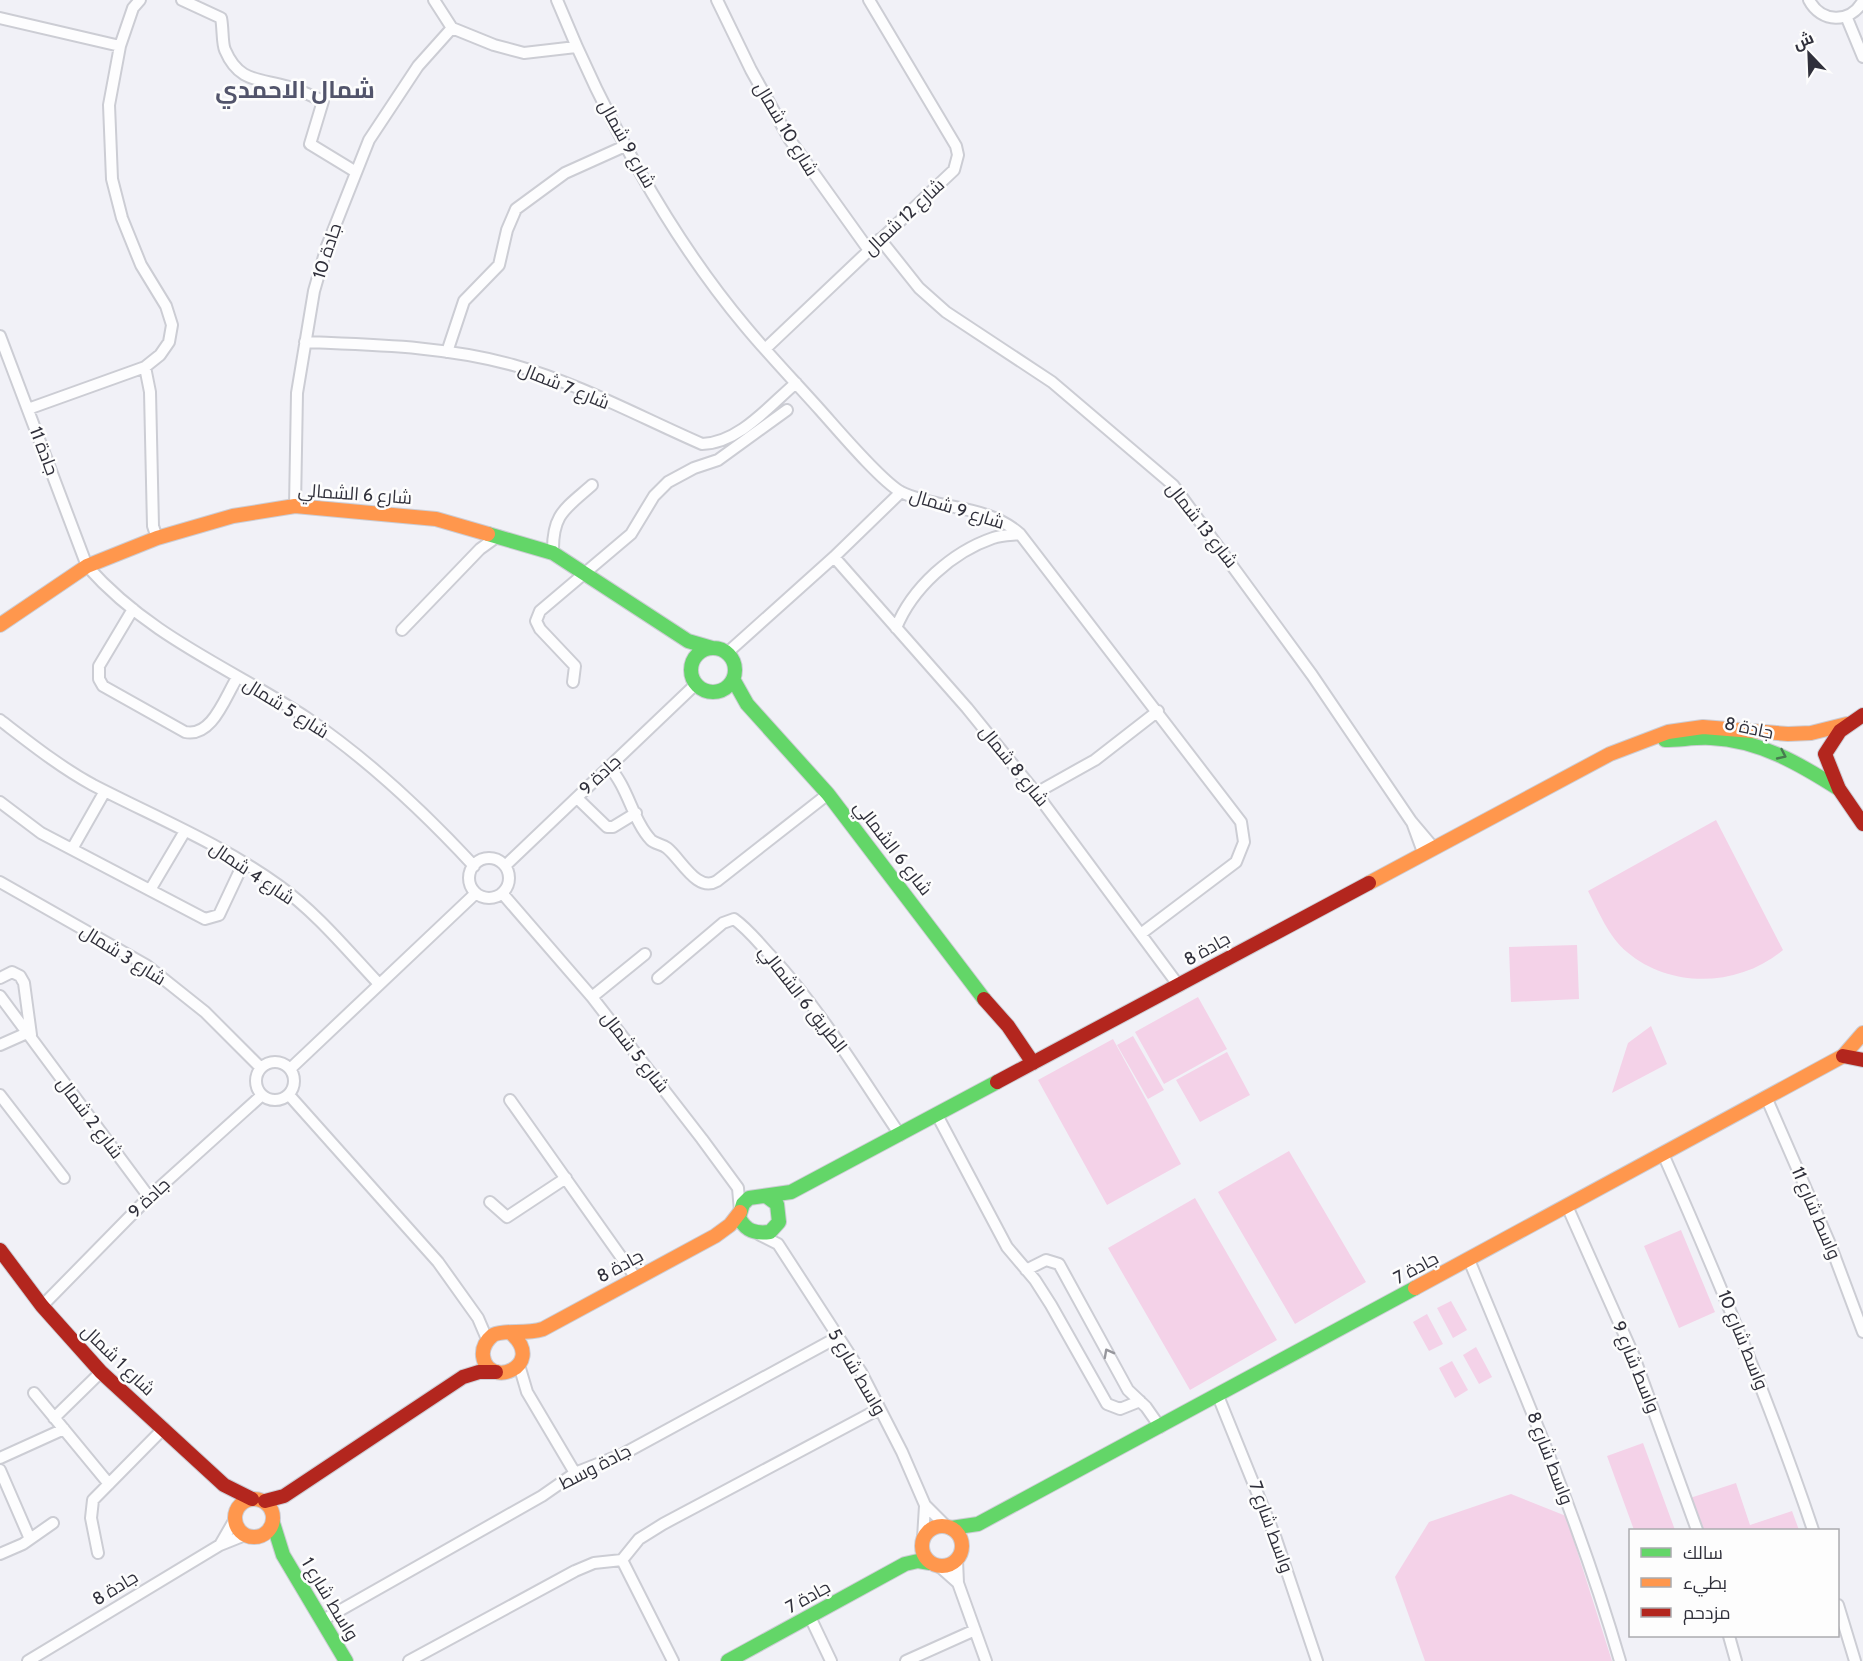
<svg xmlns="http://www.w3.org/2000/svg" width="1863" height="1661" font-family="Cabin,Cairo,sans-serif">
	<rect width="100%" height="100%" fill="#f1f1f7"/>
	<path fill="#f4d2e8" d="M1716 820 1783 950C1740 986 1672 990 1627 952 1608 936 1599 912 1588 891Z
		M1577 945 1579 999 1511 1002 1509 947Z
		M1198 997 1227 1049 1164 1084 1135 1032Z
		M1651 1026 1667 1064 1612 1093 1628 1043Z
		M1133 1036 1164 1090 1148 1099 1117 1045Z
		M1113 1039 1181 1164 1107 1205 1038 1080Z
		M1227 1052 1250 1095 1200 1122 1176 1080Z
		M1289 1151 1366 1282 1295 1324 1218 1192Z
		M1195 1198 1277 1340 1190 1390 1108 1248Z
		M1681 1230 1715 1312 1679 1328 1644 1246Z
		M1451 1301 1467 1330 1453 1338 1437 1308Z
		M1427 1314 1443 1344 1429 1351 1413 1322Z
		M1476 1347 1492 1377 1479 1384 1463 1355Z
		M1452 1361 1468 1390 1455 1398 1439 1368Z
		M1643 1443 1675 1530H1634L1607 1456Z
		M1736 1483 1750 1525 1792 1511 1799 1530H1701L1690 1498Z
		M1511 1494 1566 1516 1612 1661H1425L1395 1577 1429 1522Z"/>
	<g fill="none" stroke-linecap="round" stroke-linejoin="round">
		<defs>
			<path id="street" d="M182 0 221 18C223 26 222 44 225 50 239 83 259 78 289 87 300 90 312 96 323 101L310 144 356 172
				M434 0 452 28 494 45 524 53 576 47
				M557 0C603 113 667 233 745 326 769 355 796 383 821 411 838 430 881 481 901 492 938 510 987 504 1020 534L1241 822 1244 842 1236 862 1142 933
				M717 0 751 70 790 140 868 249
				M1809 0C1821 23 1850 24 1863 1
				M1846 16 1863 57
				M0 18 120 46
				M880 239 919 288 946 312 1052 382 1173 485 1312 675 1411 821 1433 847
				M0 336 87 566C151 638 229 667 307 718 369 760 423 811 474 866
				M305 342C375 345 445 346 513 365 578 383 640 417 702 444 739 443 769 406 796 383
				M765 349 954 170 958 155 956 146 869 0
				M447 352 464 301 499 265 507 230 516 209 565 173 625 146
				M145 367 150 392 153 526 157 538
				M28 409 145 367 160 355 169 342 172 325 166 306 141 265 122 218 112 179 109 105 120 46 133 8 140 0
				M295 506 297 393 314 291 327 246 369 140 418 66 452 28
				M553 553C552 514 565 509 592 485
				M834 557 967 708 1036 793 1179 986
				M133 609 99 666V679L103 686 185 732C212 738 225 697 237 678
				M896 628C912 588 952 552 993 538 1001 535 1012 535 1020 534
				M402 630 480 549 498 536
				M727 653 834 557 901 492
				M573 682 575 666 540 629 536 621 540 611 631 534 654 496 668 482 694 468 718 460 787 410
				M0 720C30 743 60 767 93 785 155 817 221 844 278 885 316 912 347 950 379 984
				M609 767C628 787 633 821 651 840 655 844 662 844 667 848 681 859 697 893 717 881L828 794
				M1036 793 1095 760 1158 711
				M577 798 607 827H613L636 813
				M0 802 41 833 205 919 219 915 243 864
				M1412 822 1423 852
				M72 849 105 791
				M469 878a20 20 0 1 1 40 0a20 20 0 1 1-40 0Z
				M505 866 696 684
				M0 882 146 965 205 1012 261 1068
				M150 890 185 831
				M502 893 592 997 702 1139 738 1188 740 1211
				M0 978 12 972 20 976 24 983 31 1035
				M658 978 723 923 734 919C748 929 758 942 770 955 820 1009 859 1074 900 1135
				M0 996 149 1197
				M592 997 645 954
				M0 1045 27 1033
				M256 1081a19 19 0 1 1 38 0a19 19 0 1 1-38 0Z
				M290 1069 476 893
				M0 1095 64 1178
				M289 1095 438 1262 478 1318 487 1339
				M1766 1097 1830 1244 1863 1332
				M510 1100 636 1278
				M937 1115 1007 1247 1035 1280 1051 1305 1107 1404 1120 1409 1140 1401
				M1663 1154C1718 1278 1770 1402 1813 1530
				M490 1202 507 1217 566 1178
				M1567 1206 1633 1354 1697 1530
				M760 1235 778 1244 861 1372 902 1452 925 1505 946 1526
				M1469 1260C1524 1392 1580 1523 1620 1661
				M1026 1270 1046 1260 1059 1264 1128 1390 1146 1407 1160 1427
				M42 1306 149 1197 262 1095
				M519 1365 527 1392 575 1473
				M34 1393 109 1484
				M1218 1396 1276 1539 1317 1661
				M54 1418 101 1372
				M0 1458 64 1429
				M0 1470 30 1539
				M923 1538 925 1506
				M220 1545 235 1519
				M98 1553 91 1518 93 1500 164 1428
				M0 1554 23 1544 53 1523
				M622 1560 673 1661
				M957 1560 958 1583 986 1661
				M940 1567 958 1583
				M1838 1605 1855 1661
				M810 1617 831 1661
				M323 1620 542 1496 575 1473 623 1454 838 1337
				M1729 1636 1736 1661
				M28 1661 220 1545 245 1535
				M409 1661 575 1571 594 1563 622 1560 639 1539 663 1524 879 1409
				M906 1661 975 1630"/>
			<path id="fast" d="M488 534 553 553 688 641 712 648
				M691 670a22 22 0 1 1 44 0a22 22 0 1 1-44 0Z
				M733 679 747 704 828 794 984 999
				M1665 740C1680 740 1696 737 1711 738 1759 740 1800 764 1839 789
				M766 1196 777 1204 779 1222 770 1232C756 1234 745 1231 739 1217L743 1204 749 1198 791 1192 997 1082
				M273 1523 283 1555 346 1661
				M951 1528 978 1524 1415 1288
				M728 1661 905 1564 918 1561 930 1563"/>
			<path id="slow" d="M0 625 87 566 157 538 233 516 295 506 436 519 488 534
				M1369 883 1610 754 1668 732 1703 727 1788 734 1811 733 1847 724
				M1415 1288 1843 1056 1863 1033
				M513 1335C545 1366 488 1390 483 1356 482 1347 487 1340 493 1335 506 1329 524 1335 543 1329L715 1236 730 1225 740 1212
				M235 1518a19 19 0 1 1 38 0a19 19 0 1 1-38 0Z
				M922 1546a20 20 0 1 1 40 0a20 20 0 1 1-40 0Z"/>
			<path id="jam" d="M1863 715 1840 731 1825 754 1839 789 1863 824
				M984 999 1008 1026 1033 1063
				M1843 1056 1863 1060
				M997 1082 1369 883
				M0 1250 42 1306 101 1372 224 1485 252 1499
				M265 1501 284 1496 463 1377 479 1372H496"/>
		</defs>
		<use href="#street" stroke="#cccdd4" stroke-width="14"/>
		<use href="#fast" stroke="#cccdd4" stroke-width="16"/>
		<use href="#slow" stroke="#cccdd4" stroke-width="16"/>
		<use href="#jam" stroke="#cccdd4" stroke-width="16"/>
		<use href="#street" stroke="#fdfdfe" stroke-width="10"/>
		<use href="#fast" stroke="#63d668" stroke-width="14"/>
		<use href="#slow" stroke="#ff974d" stroke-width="14"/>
		<use href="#jam" stroke="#b3261e" stroke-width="14"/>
	</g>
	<defs><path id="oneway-chevron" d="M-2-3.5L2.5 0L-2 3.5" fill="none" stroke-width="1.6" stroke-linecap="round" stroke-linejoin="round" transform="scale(1.5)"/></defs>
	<use stroke="#477b4f" href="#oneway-chevron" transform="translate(1782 755) rotate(25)"/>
	<use stroke="#96969c" href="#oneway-chevron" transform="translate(1108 1353) rotate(-118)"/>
	<g text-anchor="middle" stroke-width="5" stroke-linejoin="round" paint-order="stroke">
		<g font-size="18" fill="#30303b" stroke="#fdfdfd">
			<text transform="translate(786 129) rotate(59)" y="6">شارع 10 شمال</text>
			<text transform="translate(627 144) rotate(61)" y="6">شارع 9 شمال</text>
			<text transform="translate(904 217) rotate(-43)" y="6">شارع 12 شمال</text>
			<text transform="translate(327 251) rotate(-72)" y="6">جادة 10</text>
			<text transform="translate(564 386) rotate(22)" y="6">شارع 7 شمال</text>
			<text transform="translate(44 451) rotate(69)" y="6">جادة 11</text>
			<text transform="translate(355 494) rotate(4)" y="6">شارع 6 الشمالي</text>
			<text transform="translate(957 509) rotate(17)" y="6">شارع 9 شمال</text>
			<text transform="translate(1202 525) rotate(52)" y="6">شارع 13 شمال</text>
			<text transform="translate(286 708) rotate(32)" y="6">شارع 5 شمال</text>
			<text transform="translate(1749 728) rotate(12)" y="6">جادة 8</text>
			<text transform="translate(1014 766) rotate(51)" y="6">شارع 8 شمال</text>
			<text transform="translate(600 775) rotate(-43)" y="6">جادة 9</text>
			<text transform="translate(893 848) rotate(52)" y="6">شارع 6 الشمالي</text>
			<text transform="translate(252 873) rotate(34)" y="6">شارع 4 شمال</text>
			<text transform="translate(1207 949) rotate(-29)" y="6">جادة 8</text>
			<text transform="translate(123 955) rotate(32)" y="6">شارع 3 شمال</text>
			<text transform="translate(803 999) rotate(52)" y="6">الطريق 6 الشمالي</text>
			<text transform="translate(635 1052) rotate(52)" y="6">شارع 5 شمال</text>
			<text transform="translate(90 1118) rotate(53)" y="6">شارع 2 شمال</text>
			<text transform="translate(149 1198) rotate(-43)" y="6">جادة 9</text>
			<text transform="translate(1816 1213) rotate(67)" y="6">واسط شارع 11</text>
			<text transform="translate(620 1266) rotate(-28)" y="6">جادة 8</text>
			<text transform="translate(1416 1268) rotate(-28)" y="6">جادة 7</text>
			<text transform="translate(1743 1340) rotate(68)" y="6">واسط شارع 10</text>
			<text transform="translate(118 1360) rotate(44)" y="6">شارع 1 شمال</text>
			<text transform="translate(1636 1367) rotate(68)" y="6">واسط شارع 9</text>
			<text transform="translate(857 1372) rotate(60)" y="6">واسط شارع 5</text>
			<text transform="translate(1550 1458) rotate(69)" y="6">واسط شارع 8</text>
			<text transform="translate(595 1467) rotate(-27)" y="6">جادة وسط</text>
			<text transform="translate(1271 1527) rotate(70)" y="6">واسط شارع 7</text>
			<text transform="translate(115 1588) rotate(-31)" y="6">جادة 8</text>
			<text transform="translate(808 1597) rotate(-29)" y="6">جادة 7</text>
			<text transform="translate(330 1599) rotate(59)" y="6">واسط شارع 1</text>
		</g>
		<g font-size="24" font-weight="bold" fill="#52546b" stroke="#fdfdfd">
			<text x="295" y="98">شمال الاحمدي</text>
		</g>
	</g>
	<rect x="1629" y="1529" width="210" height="108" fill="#fdfdfd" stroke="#ababaf" stroke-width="1.5"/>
	<rect x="1641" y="1548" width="30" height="9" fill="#63d668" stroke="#ababaf" stroke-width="1.5"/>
	<text x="1683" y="1559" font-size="18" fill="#30303b">سالك</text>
	<rect x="1641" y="1578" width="30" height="9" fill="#ff974d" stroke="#ababaf" stroke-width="1.5"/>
	<text x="1683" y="1589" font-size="18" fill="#30303b">بطيء</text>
	<rect x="1641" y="1608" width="30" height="9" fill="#b3261e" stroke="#ababaf" stroke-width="1.5"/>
	<text x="1683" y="1619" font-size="18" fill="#30303b">مزدحم</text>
	<g transform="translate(1809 54) rotate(337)" stroke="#fdfdfd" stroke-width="4.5" paint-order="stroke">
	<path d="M0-4.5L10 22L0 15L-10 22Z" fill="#30303b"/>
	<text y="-9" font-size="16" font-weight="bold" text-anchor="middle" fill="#30303b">ش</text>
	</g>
</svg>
